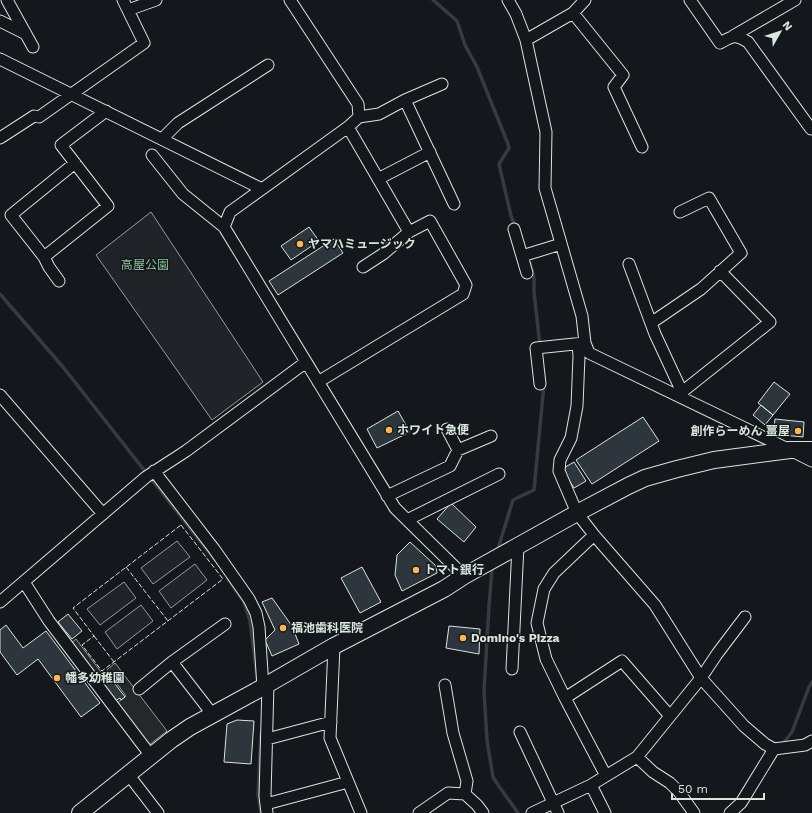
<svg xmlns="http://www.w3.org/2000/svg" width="812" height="813" font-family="'Work Sans','Noto Sans JP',sans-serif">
	<rect width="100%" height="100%" fill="#14181c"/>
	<path fill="#202428" stroke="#939e99" d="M151 212 263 382 212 420 96 255Z
		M177 541 190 557 153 584 141 568Z
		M195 564 207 580 171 608 159 591Z
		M124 582 136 598 100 625 87 609Z
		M141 605 153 621 117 649 105 632Z"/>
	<path fill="#24282b" stroke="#939e99" d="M76 639 101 672 95 677 70 644Z
		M115 663 167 731 149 745 116 704 126 696 107 670Z"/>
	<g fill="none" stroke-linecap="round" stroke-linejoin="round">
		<path stroke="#363b3e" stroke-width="3.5" d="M433 0 448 13 457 21 465 45 477 67 508 144 509 148 499 164 511 216 515 226
			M528 256 534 278V292L540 346
			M0 294 63 367 215 560
			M497 552 513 500 534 490 544 384
			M493 566 492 570 489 606 484 691 487 741 493 777 498 785 518 813
			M228 579 244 602 250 621 258 684
			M782 745 792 732 809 687 812 682
			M261 813 258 795 261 733"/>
	</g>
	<path fill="#2c363c" stroke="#d8e6dc" d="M309 227 319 241 291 260 281 246Z
		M334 239 343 253 278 295 269 281Z
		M774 382 790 394 773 415 758 403Z
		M761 405 773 415 765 425 753 415Z
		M398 411 410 432 377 448 367 429Z
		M643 417 659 441 592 484 576 460Z
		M775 419 804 422 803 437 773 434Z
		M574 462 586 481 574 488 562 469Z
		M451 503 476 527 464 542 437 519Z
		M410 542 436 566 437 573 402 591 395 575 397 555Z
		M362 567 381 602 360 613 341 578Z
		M272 598 292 626 299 644 272 656 265 640 275 630 262 602Z
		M68 614 82 631 72 639 58 622Z
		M6 625 23 648 46 631 100 703 81 717 38 659 17 675 0 652V630Z
		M449 626 480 629 479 654 446 648Z
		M109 676 125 697 121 700 120 698 115 701 101 683Z
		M237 720 254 721 251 764 224 762 227 724Z"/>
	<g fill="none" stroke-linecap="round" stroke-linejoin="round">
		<defs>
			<path id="street" d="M7 0 33 47
				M290 0 358 104 359 117 348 127 230 212 224 227 395 508 464 576
				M508 0 516 14 526 40
				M585 0 573 13 526 40 546 132 545 188 582 316 585 343 589 353 790 450 812 461
				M690 0 720 43C733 36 734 34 748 42L811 129H812
				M128 10 156 0
				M573 13 623 75 614 87 642 147
				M0 21 26 34
				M733 36 795 0
				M0 59 262 189
				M405 100 454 204
				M359 117 379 114 405 100 442 84
				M0 138 34 116 39 117 144 43 123 0
				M162 139 178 123 268 65
				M152 155 183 194 224 227
				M378 179 430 152
				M514 229 527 273
				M522 256 561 244
				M44 257 108 206 61 145 106 111
				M629 264 655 334 682 392
				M363 267 383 254 409 232
				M59 281 49 267 44 257 11 215 75 163
				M651 323 701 289 741 253 709 198 680 212
				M578 344 579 356 577 406 571 438 560 460 559 471 577 513 594 535 655 605 701 678 744 726 765 744 774 749 805 745 812 741
				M318 382 463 294 466 285 430 221 409 232 348 127
				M540 384 536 348 584 343
				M0 395 103 514
				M681 397 682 392 770 322 720 271
				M458 450 491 436
				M154 471 214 549 249 599 256 613 259 627 263 687
				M387 496 450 466 458 450 447 429
				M407 520 499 474
				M594 535 554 573 544 589 537 623 546 659 565 698 606 776
				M24 582 49 621 151 756
				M0 602 146 477 186 451 306 362
				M334 646 330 738 361 813
				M172 662 213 715
				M512 669 518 546
				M445 685 453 733 467 781 465 794
				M139 689 172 662 225 624
				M565 698 622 661 670 716
				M520 732 558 813
				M267 739 331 722
				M637 757 653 772 670 783 679 792 694 813
				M128 774 158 813
				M591 785 605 813
				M266 804 348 782
				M267 813 265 796 268 684
				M419 813 448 793 465 794 477 805 483 813
				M532 813 591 785 637 757 701 678 717 654 745 617
				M730 813 741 803 774 749"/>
			<path id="secondary" d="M80 813 171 740 190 727 256 691 334 646 444 589 464 576 577 513 628 486 645 478 677 469 714 460 790 450H812"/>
		</defs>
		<use href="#street" stroke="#d8e6dc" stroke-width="13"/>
		<use href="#secondary" stroke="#d8e6dc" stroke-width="18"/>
		<use href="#street" stroke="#14181c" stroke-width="11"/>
		<use href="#secondary" stroke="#14181c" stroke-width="16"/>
		<path stroke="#d8e6dc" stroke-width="1" stroke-dasharray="5 2" stroke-linecap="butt" d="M181 525 223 579 102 671 82 645 94 636 73 608Z
			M126 567 168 621
			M94 636 114 662"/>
	</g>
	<g fill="#ffb74d" stroke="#14181c" stroke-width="1.5">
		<circle cx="300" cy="244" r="4"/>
		<circle cx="389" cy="430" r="4"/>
		<circle cx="798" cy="431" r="4"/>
		<circle cx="416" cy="570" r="4"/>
		<circle cx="283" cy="628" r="4"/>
		<circle cx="463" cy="638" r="4"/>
		<circle cx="57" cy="678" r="4"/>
	</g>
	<g text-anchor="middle" stroke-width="3" stroke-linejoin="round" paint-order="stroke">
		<g font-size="12" font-weight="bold" fill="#d8e6dc" stroke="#14181c" text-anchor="start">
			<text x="308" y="248">ヤマハミュージック</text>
			<text x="397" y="434">ホワイト急便</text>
			<text x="790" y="435" text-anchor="end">創作らーめん 薑屋</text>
			<text x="424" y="574">トマト銀行</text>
			<text x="291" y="632">福池歯科医院</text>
			<text x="471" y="642">Domino's Pizza</text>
			<text x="65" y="682">幡多幼稚園</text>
		</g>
		<g font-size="12" fill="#8ac095" stroke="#14181c">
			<text x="145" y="269">高屋公園</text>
		</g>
	</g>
	<g transform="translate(780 32) rotate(51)" stroke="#14181c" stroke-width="3" paint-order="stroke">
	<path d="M0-3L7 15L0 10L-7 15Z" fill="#d8e6dc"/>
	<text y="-6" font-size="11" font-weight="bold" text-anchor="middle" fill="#d8e6dc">N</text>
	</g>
	<path d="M672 793v6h92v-6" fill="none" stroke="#d8e6dc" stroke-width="2"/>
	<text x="678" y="793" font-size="12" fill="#d8e6dc" stroke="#14181c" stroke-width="3" paint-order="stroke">50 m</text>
</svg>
